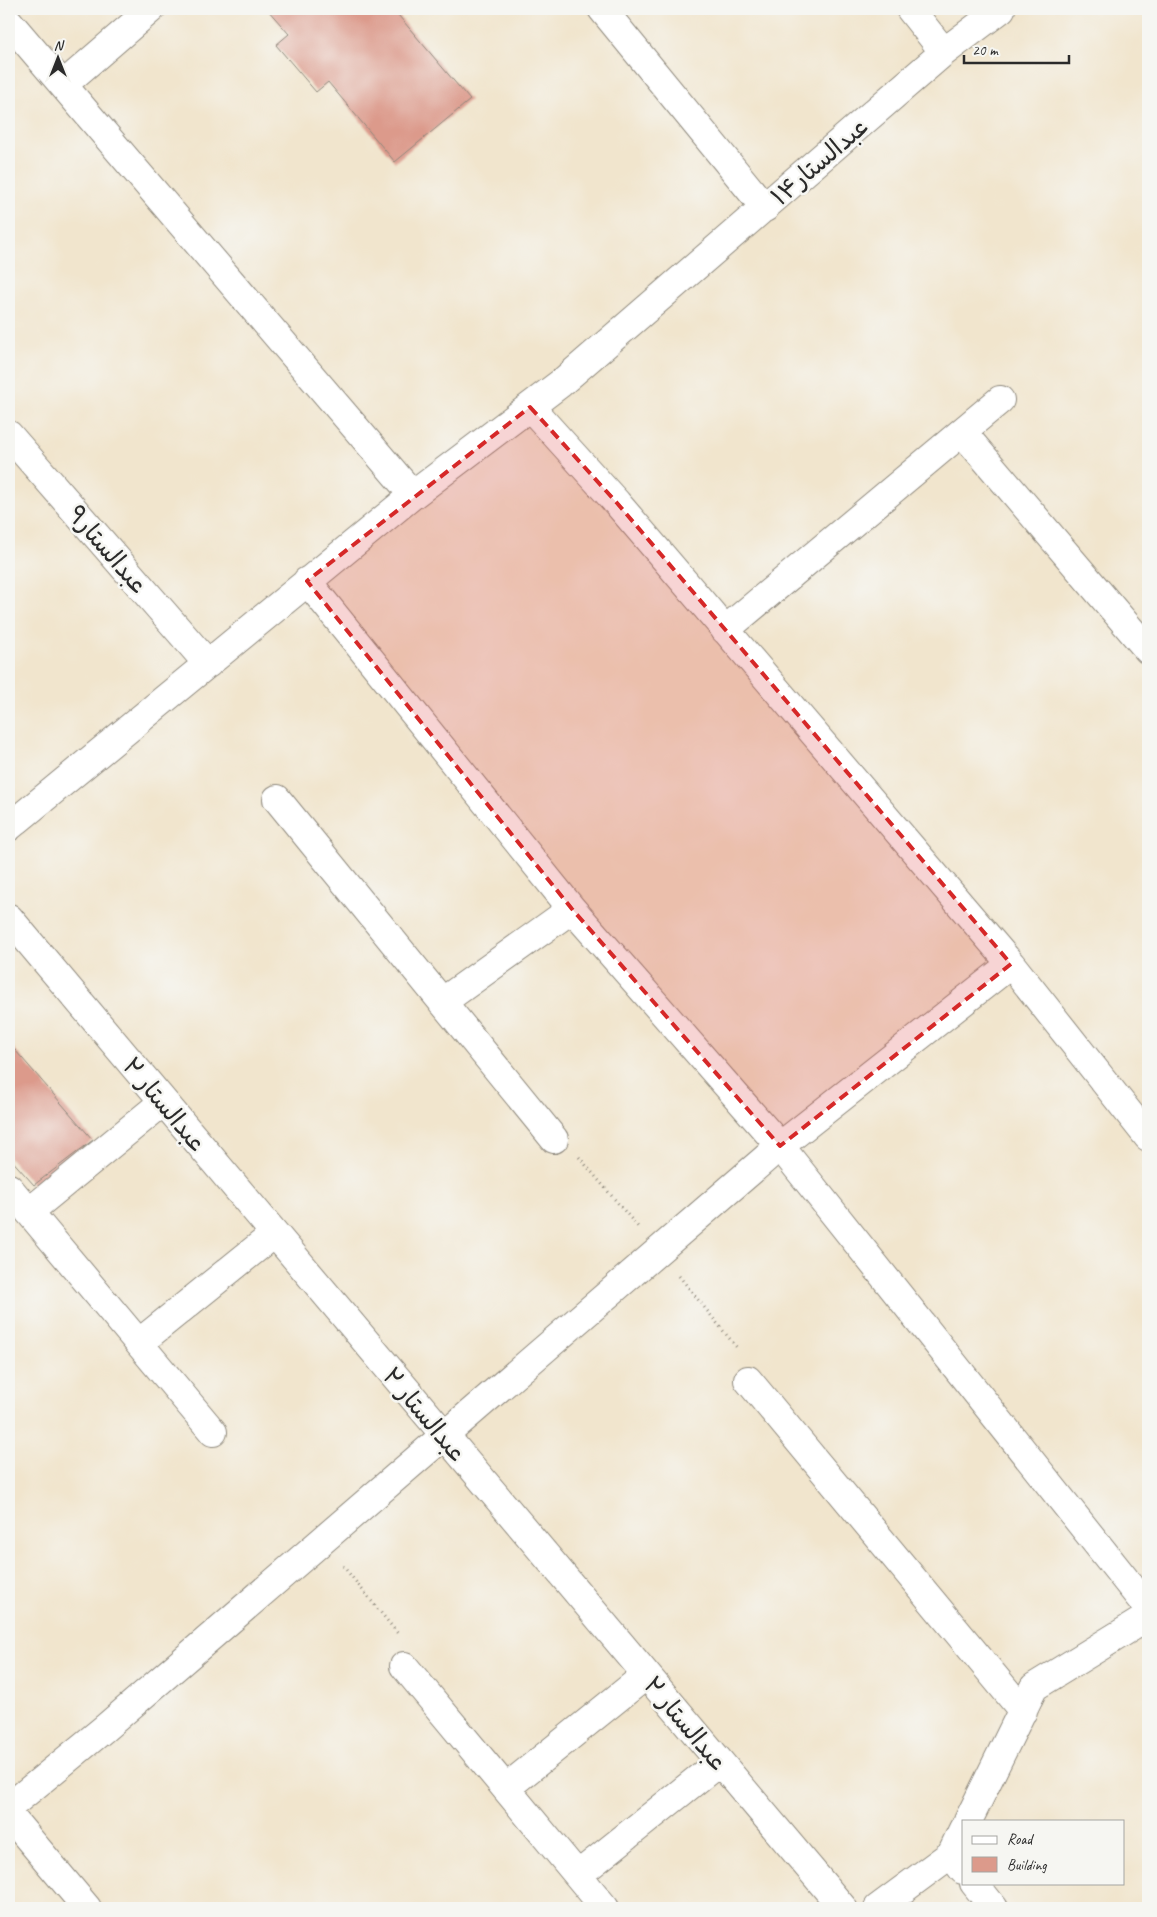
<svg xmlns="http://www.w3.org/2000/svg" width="1157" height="1917" font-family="Caveat,'Playpen Sans Arabic',sans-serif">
	<rect width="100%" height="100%" fill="#f6f6f2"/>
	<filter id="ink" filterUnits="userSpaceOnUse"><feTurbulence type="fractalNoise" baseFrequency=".02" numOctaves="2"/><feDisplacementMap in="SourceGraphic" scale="10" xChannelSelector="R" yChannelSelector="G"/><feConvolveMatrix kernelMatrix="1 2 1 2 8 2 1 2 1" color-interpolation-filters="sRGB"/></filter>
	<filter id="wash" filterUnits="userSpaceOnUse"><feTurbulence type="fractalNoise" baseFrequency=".0096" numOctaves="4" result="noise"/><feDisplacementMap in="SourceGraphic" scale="20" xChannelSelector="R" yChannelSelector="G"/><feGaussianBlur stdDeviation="1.12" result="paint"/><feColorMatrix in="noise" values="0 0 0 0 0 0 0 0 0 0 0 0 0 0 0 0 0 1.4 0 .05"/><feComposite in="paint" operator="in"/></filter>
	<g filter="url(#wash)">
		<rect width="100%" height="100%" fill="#f1e5cd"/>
		<g id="blocks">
			<path fill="#dc9a8b" d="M267 9H393L470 100 395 162 328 82 316 92 276 45 289 34Z
				M9 1043 93 1140 34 1185 9 1157Z"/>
		</g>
	</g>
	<g filter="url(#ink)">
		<use href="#blocks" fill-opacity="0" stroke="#8e887c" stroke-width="1"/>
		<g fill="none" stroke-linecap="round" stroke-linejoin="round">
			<defs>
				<path id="street" d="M602 9 765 208
					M910 9 944 52
					M9 22 413 495
					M63 85 151 9
					M530 407 617 503 1011 964 1148 1137
					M963 433 1148 650
					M9 435 208 664
					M307 581 572 909 780 1146 1148 1608
					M725 630 1000 400
					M277 799 554 1139
					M9 827 413 495 561 383 944 52 1001 9
					M9 918 843 1908
					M442 1002 572 909
					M9 1188 213 1432
					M29 1212 163 1102
					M139 1343 274 1234
					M748 1380 1023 1711
					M404 1666 605 1908
					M506 1788 646 1675
					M9 1807 105 1728 780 1146 1011 964
					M9 1815 87 1908
					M968 1821 1034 1687 1148 1617
					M578 1875 719 1762
					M878 1908 951 1854 963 1829"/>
				<path id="secondary" d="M951 1854 963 1870
					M974 1883 994 1908"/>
			</defs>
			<use href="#street" stroke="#8e887c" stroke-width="30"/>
			<use href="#secondary" stroke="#8e887c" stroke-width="30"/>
			<path stroke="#8e887c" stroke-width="3" stroke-dasharray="1 4" stroke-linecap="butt" d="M579 1157 638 1227
				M679 1276 738 1349
				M343 1566 399 1635"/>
			<use href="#street" stroke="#fff" stroke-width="28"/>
			<use href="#secondary" stroke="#fff" stroke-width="28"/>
		</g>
	</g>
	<path fill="#d62828" fill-opacity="0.2" stroke="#d62828" stroke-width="4" stroke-dasharray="10 6" stroke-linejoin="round" d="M530 407 617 503 1011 964 780 1146 572 909 307 581Z"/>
	<g text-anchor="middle" stroke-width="5" stroke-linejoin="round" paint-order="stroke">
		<g font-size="25" fill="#2b2b2b" stroke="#f6f6f2">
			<text transform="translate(819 161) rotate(-41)" y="9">عبدالستار۱۴</text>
			<text transform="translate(108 549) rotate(49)" y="9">عبدالستار۹</text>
			<text transform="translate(165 1104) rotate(50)" y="9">عبدالستار ۲</text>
			<text transform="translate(425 1414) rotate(50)" y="9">عبدالستار ۲</text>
			<text transform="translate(686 1723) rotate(50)" y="9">عبدالستار ۲</text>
		</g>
	</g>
	<rect width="1157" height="1917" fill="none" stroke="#f6f6f2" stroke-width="30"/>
	<rect x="962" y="1820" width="162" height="65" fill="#f6f6f2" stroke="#a5a5a2"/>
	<rect x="972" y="1836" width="25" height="8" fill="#ffffff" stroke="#a5a5a2"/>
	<text x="1007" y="1844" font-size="15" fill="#2b2b2b">Road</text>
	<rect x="972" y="1857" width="25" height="15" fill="#dc9a8b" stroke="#a5a5a2"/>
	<text x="1007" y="1870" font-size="15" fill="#2b2b2b">Building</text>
	<g transform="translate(58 58)" stroke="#f6f6f2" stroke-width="4" paint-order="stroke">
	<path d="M0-4L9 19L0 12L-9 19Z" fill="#2b2b2b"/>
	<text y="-8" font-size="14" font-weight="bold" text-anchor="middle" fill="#2b2b2b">N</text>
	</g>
	<path d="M964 55v8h105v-8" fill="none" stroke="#2b2b2b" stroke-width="2.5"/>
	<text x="972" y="55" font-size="15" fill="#2b2b2b" stroke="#f6f6f2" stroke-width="4" paint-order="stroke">20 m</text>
</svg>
